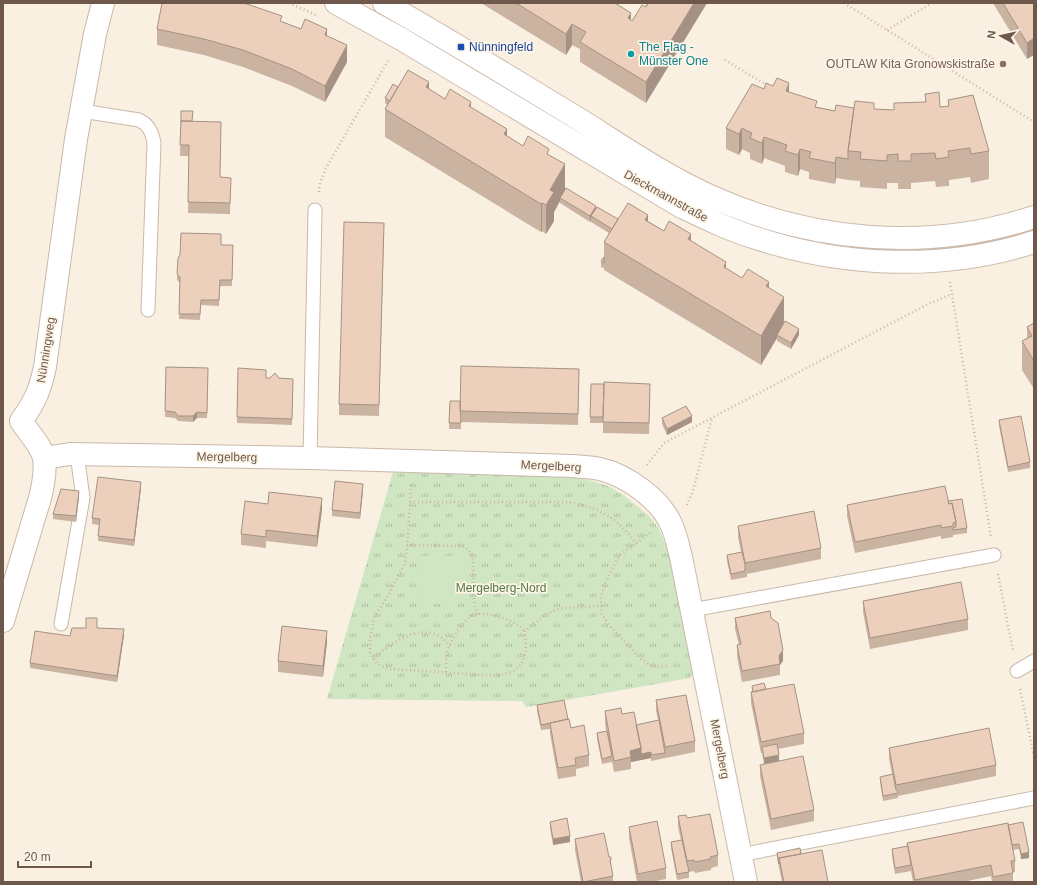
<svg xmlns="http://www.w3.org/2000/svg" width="1037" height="885" font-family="Helvetica,sans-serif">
	<defs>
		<pattern id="grass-tufts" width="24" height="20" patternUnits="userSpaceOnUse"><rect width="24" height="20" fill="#d0e5c2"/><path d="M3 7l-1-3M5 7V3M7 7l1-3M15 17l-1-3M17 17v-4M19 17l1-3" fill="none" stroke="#adbca0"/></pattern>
	</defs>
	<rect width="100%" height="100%" fill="#f9f0e2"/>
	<path fill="url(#grass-tufts)" d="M393 472 569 477 589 480 608 486 622 494 648 515 658 527 669 552 694 671 690 678 526 707 522 701 327 699Z"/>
	<path fill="#d0e5c2" d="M422 556H468V603L422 604Z"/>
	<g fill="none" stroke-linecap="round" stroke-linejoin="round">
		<defs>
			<path id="lane" d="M82 111 139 120C149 125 152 132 154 143L148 310
				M310 458 315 210
				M692 610 994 555
				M61 624 83 498 77 454
				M1017 671 1034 661
				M740 855 1034 798"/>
			<path id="street" d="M21 421C35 402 40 390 45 367L76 139 95 34 103 3
				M44 458 70 454 310 458 572 466C581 467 591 467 600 469 626 475 660 499 671 524 676 534 678 546 681 557L746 882
				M3 621 40 498C43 486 46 471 44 458 41 445 28 432 21 421"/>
			<path id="secondary" d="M336 3 403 40 680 206C705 218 729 230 756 238 844 267 945 271 1034 242
				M384 3C449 40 513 79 577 118 619 144 665 176 710 196 811 242 928 252 1034 217"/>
		</defs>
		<use href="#lane" stroke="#c9b8aa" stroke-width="15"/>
		<use href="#street" stroke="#c9b8aa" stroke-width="24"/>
		<use href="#secondary" stroke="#cebaaa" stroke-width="24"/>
		<path stroke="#d0b3a0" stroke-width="2.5" stroke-dasharray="1 3" stroke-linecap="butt" d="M289 3 316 15
			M844 3 1034 122
			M887 30 932 3
			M725 60 767 85
			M319 192 320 183 326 168 389 59
			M950 282 991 537
			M647 465 664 443 928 304 952 294
			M411 485 407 549 405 563 388 596 375 615 370 638V653L377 664 390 669 483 675H499L512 672 521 665 526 653 525 631C536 622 550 610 563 608 577 607 587 608 601 605
			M410 502H569C601 509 616 516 636 544
			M687 505 693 491 712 418
			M650 533 620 555 608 576 601 597V612L608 624 640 658 652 667 668 666
			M407 545 462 546 469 550 473 559V593L475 607 478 615
			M998 574 1013 651
			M373 658C391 644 417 623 441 637 444 639 447 643 450 646
			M446 672C446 666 446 659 447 653 449 642 463 620 473 615 480 613 488 614 495 616 507 618 516 623 525 631
			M1020 689 1034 756"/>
		<use href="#lane" stroke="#fff" stroke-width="13"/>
		<use href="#street" stroke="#fff" stroke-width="22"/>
		<use href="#secondary" stroke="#fff" stroke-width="22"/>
	</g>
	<path fill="#cbb3a2" d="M481 3H615L632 21 646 7V3H707L646 103 580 62V49L572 45 566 55Z
		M993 3H1034L1027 59Z
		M282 22 301 29 327 36 347 62 325 102 292 86 243 67 204 55 157 45V29Z
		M398 87 429 89 445 99 471 108 507 136 523 146 549 155 565 190 596 208 618 219 648 221 664 231 691 241 726 268 742 278 769 288 784 323 799 335 791 349 777 341V338L761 365 604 270V268L601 267V261L604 257V242L609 233 591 222V220L590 222 560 203V201L554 212V221L546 234 542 231 541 232 385 137V109L387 105 385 103V98Z
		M764 89 789 92 817 107 835 111 854 108 894 110 925 102V94L940 107 948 106V100L989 151V179L971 183 970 177 949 180V186L936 187 935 181 911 183V189H898V183H887V189L860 187V181L848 180 836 178 835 184 809 179V172L800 169 798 176 785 172V166L764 158 762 164 750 159V153L742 149 739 155 726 149V128Z
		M181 111 193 121 220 177 231 178 230 214 188 213 189 156H180Z
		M384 234 379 416 339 415V404Z
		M221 245H233L232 286H220L219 306 201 305 200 320 179 319 180 283 177 280V274Z
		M1034 323V389L1022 370V341L1027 338V327Z
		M166 367 208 368 207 418H197L193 422 178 421 175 418 165 417Z
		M238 368 266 378 293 379 292 425 237 423Z
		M579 381 578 425 461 422V429H449L450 401H460Z
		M591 384 650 395 649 434 603 433V423H590Z
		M662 418 692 422 667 435 662 424Z
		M999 420 1030 462V468L1008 472 999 426Z
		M141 488 134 546 98 541 99 525 92 524V518Z
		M363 490 360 519 332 516V510Z
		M79 497 76 522 53 519V514Z
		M948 501 967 528V533L953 535V537L941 539V536L855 553 847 516V505Z
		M268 504 322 509 317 547 266 541V548L241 545V534Z
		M738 526 821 548V559L747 574V577L731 580 727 561V555L741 552 738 537Z
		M863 601 968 619V630L870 649 863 612Z
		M735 618H771L783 661 780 665V675L742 682 737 656V645H739L735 629Z
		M97 628 124 635 117 682 30 668V663L70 636Z
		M327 642 323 677 278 672V661Z
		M752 686 766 689 804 733V744L778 749 764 764 762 753H761L751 703V692H752Z
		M656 700 695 741V752L651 761V758L631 762V769L614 772 612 762 602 764 597 739V733L606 731 605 722V711L622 714 636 725 658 720 656 711Z
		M537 705 568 720 571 728 589 755V766L576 769V776L558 779 550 734V729L541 730 537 711Z
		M889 748 996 765V776L898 796V798L883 801 880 782V777L892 774 889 759Z
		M760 765 814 810V821L771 830 760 776Z
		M678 816 687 818 718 855V866L711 868V870L695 873 694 871 689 872V878L677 880 671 848V842L681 840 678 827Z
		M550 822 570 842 553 845 550 828Z
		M1008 825 1029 858 1021 859 1019 849 1013 850 1015 861V872H1013V882H992L991 876 963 882H913L911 871 895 874 892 855V849L907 846V843Z
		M629 827 666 868V879L651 882H637L629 838Z
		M575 839 609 857 611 860V868L613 876V882H581L575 850Z
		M777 853 801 854 828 882H782L777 858Z"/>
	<path fill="#a59284" d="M694 3H707L646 103V82Z
		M631 13V34L628 18Z
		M572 24V45L566 55V34Z
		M327 29V45L325 35Z
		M1034 38V55L1027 59V43Z
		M347 45V62L325 102V86Z
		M429 82V111L426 87Z
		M789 83V104L786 91Z
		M471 102V130L469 106Z
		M742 128V149L739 155V134Z
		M507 129V158L504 134Z
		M764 137V158L762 164V143Z
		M800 149V169L798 176V155Z
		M836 157V178L835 184V163Z
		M565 164V193L560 198V201L554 212V221L546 234V205L550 190Z
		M542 203V231L541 232V204Z
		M596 206V212L591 216V220L590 222V216Z
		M648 215V243L645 220Z
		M691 234V263L688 239Z
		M726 262V290L724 267Z
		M769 282V310L766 286Z
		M784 297V325L777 335V338L761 365V336Z
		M799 329V335L791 349V343Z
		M197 412V418L193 422V416Z
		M692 416V422L667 435V429Z
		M141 482V488L134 546V540Z
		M363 484V490L360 519V513Z
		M79 491V497L76 522V516Z
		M322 498V509L317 547V536Z
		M124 629V635L117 682V676Z
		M327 631V642L323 677V666Z
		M783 650V661L780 665 779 656Z
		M641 748V760L631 762 630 751Z
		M651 752V758L641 760V754Z
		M779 755V761L764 764V758Z
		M570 836V842L553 845V839Z
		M1029 852V858L1021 859V854Z"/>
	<path fill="#ecd0bc" stroke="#a59284" d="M162 3H244L282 16 280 21 301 29 305 19 327 29 325 35 347 45 325 86 292 69 243 50 204 39 157 29Z
		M516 3H615L631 13 628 18 632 21 642 5 646 7 648 3H694L646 82 580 42 586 32 572 24 566 34Z
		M1003 3H1034V38L1027 43Z
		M408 70 429 82 426 87 445 99 450 89 471 102 469 106 507 129 504 134 523 146 528 136 549 149 547 154 565 164 550 190 554 192 546 205 542 203 541 204 385 109Z
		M777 78 789 83 786 91 817 101 815 107 835 111 836 105 854 108 848 151V159L836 157 835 163 809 158 811 152 800 149 798 155 785 151 787 145 764 137 762 143 750 138 752 133 742 128 739 134 726 128 752 84 764 89 766 83 773 86Z
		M393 84 398 87 390 101 385 98Z
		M939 92 940 107 949 106 948 100 973 95 989 151 971 154 970 148 948 151 949 157 936 159 935 153 911 154V161H898V154L887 155V161L860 159 861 152 848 151 855 101 874 103V109L894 110V103L926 102 925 94Z
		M181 111H193L192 121H181V122Z
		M181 121 221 122 220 177 231 178 230 203 188 202 189 145H180Z
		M566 188 596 206 590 216 560 198Z
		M628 203 648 215 645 220 664 231 669 221 691 234 688 239 726 262 724 267 742 278 748 269 769 282 766 286 784 297 761 336 604 242Z
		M597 207 618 219 612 229 591 216Z
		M344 222 384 223 379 405 339 404Z
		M181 233 221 234V245H233L232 280H220L219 300H201L200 314H179L180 277 177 274 178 258 180 255Z
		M604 257V263L601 261Z
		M785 321 799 329 791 343 777 335Z
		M1034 323V361L1022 341 1032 336 1027 327Z
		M461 366 579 369 578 414 460 411Z
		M166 367 208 368 207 413 197 412 193 416H178L175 412 165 411Z
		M238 368 266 370V378H270L275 373 279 378 293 379 292 419 237 417Z
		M604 382 650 384 649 423 603 422Z
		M591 384H604L603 417H590Z
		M450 401H460L461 423H449Z
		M686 406 692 416 667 429 662 418Z
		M1021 416 1030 462 1008 467 999 420Z
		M98 477 141 482 134 540 98 536 100 519 92 518Z
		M335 481 363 484 360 513 332 510Z
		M945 486 949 504 952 503 956 522 953 523V526L941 528V525L855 542 847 505Z
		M61 489 79 491 76 516 53 514Z
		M269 492 322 498 317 536 266 530V537L241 534 245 501 268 504Z
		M962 499 967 528 953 530V528L956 527V522L952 503 949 504 948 501Z
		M814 511 821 548 745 563 738 526Z
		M742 552 745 564V571L731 574 727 555Z
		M961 582 968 619 870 638 863 601Z
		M770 611 771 618 778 623 783 650 779 656 780 664 742 671 737 645 741 644 735 618Z
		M86 618H97V628L124 629 117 676 30 663 35 631 70 636 72 628H86Z
		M282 626 327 631 323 666 278 661Z
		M764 683 766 689 753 692 752 686Z
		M794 684 804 733 761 742 751 692Z
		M686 695 695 741 665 747 656 700Z
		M564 700 568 719 541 725 537 705Z
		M621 708 622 714 634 712 641 748 630 751 631 757 614 761 605 711Z
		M569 719 571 728 584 725 589 755 575 758 576 765 558 768 550 723Z
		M659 720 665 753 651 755V752L641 754V748L636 725Z
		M989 728 996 765 896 785 889 748Z
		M607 731 612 756 602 759 597 733Z
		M777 744 779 755 764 758 762 747Z
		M803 756 814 810 771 819 760 765Z
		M893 774 896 790H897L898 793 883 796 880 777Z
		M710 814 718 855 710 857 711 859 695 862 694 860 687 861 678 816 686 815 687 818Z
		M567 818 570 836 553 839 550 822Z
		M657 821 666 868 638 874 629 827Z
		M1023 822 1029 852 1021 854 1019 844 1012 845 1008 825Z
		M1008 823 1015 861H1011L1013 873 993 877 991 865 915 880 907 843Z
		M604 833 609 857H611V860H610L613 876 583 882 575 839Z
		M682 840 689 872 677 874 671 842Z
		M908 846 911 865 895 868 892 849Z
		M800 848 801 854 779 858V864L777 853Z
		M822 850 828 882H784L779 858Z"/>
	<rect fill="#1a4fb4" stroke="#fdf5e7" stroke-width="1.5" x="457" y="43" width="8" height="8" rx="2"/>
	<circle fill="#0f9aa8" stroke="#fdf5e7" stroke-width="1.5" cx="631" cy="54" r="4"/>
	<circle fill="#8d6e63" stroke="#fdf5e7" stroke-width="1.5" cx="1003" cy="64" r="4"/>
	<g text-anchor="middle" stroke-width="3.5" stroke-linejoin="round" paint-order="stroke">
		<g font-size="12" fill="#164399" stroke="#fdf5e7" text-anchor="start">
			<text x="469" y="51">Nünningfeld</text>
		</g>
		<g font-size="12" fill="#0d838f" stroke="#fdf5e7" text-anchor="start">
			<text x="639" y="51">The Flag -<tspan x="639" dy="14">Münster One</tspan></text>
		</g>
		<g font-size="12" fill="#785e54" stroke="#fdf5e7" text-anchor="end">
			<text x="995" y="68">OUTLAW Kita Gronowskistraße</text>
		</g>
		<g font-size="12" fill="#6e584b" stroke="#fdf5e7">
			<text transform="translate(666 196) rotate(29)" y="4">Dieckmannstraße</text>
			<text transform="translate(46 350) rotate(-81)" y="4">Nünningweg</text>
			<text transform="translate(227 457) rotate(1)" y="4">Mergelberg</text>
			<text transform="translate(551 466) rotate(3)" y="4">Mergelberg</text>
			<text transform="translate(720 749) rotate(79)" y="4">Mergelberg</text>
		</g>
		<g font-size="12" fill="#557947" stroke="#fdf5e7">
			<text x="501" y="592">Mergelberg-Nord</text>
		</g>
	</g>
	<rect width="1037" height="885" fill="none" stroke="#6e584b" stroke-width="8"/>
	<g transform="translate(1001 36) rotate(278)" stroke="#fdf5e7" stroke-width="3" paint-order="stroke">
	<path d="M0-3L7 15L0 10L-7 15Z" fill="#6e584b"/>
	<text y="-6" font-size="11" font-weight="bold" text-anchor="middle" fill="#6e584b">N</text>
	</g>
	<path d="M18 861v6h73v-6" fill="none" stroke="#6e584b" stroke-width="2"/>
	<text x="24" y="861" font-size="12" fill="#6e584b" stroke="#fdf5e7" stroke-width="3" paint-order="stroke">20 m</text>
</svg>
